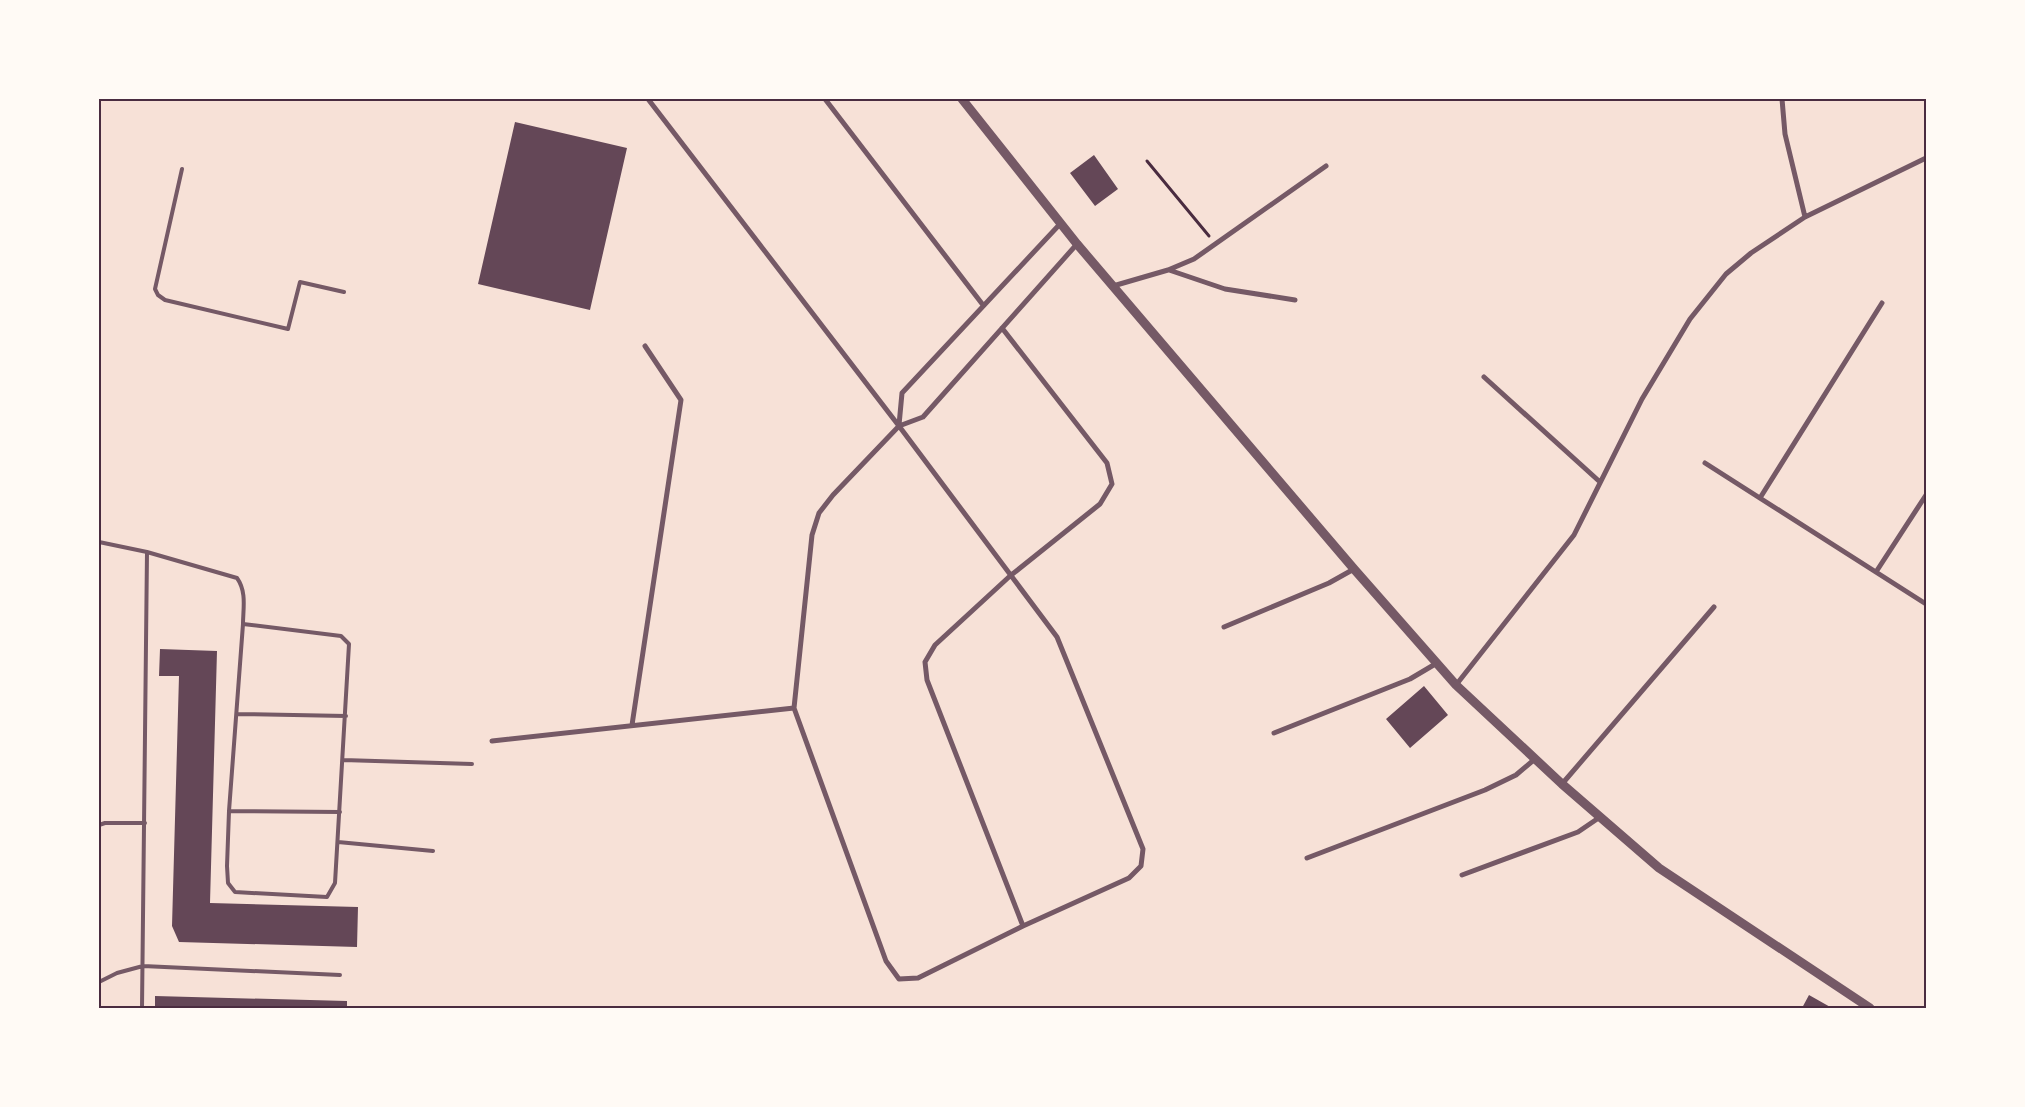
<svg xmlns="http://www.w3.org/2000/svg" width="2025" height="1107" font-family="'Exo 2',sans-serif">
	<rect width="100%" height="100%" fill="#f7e1d7"/>
	<path fill="#644757" d="M515 122 627 148 590 310 478 284Z
		M1094 155 1118 189 1095 206 1070 173Z
		M160 649 217 651 210 903 358 907 357 947 179 942 172 926 179 676H159Z
		M1424 686 1448 715 1410 748 1386 719Z
		M1809 995 1832 1008H1802Z
		M155 996 347 1001V1008H155Z"/>
	<g fill="none" stroke-linecap="round" stroke-linejoin="round">
		<path stroke="#4a2c40" stroke-width="3" d="M1147 161 1209 236"/>
		<path stroke="#755966" stroke-width="4" d="M182 169 155 289 158 295 165 300 288 329 300 282 344 292
			M99 542 147 552 237 578C247 592 243 609 243 624L229 811 227 866 228 883 235 892 327 897 335 883 349 644 341 636 243 624
			M237 714 346 716
			M343 760 472 764
			M229 811 340 812
			M99 825 105 823H145
			M338 842 433 851
			M99 982 117 973 143 966 340 975
			M142 1008 147 552"/>
		<path stroke="#755966" stroke-width="5" d="M648 99 899 426 1057 637 1143 849 1141 866 1129 878 1023 926 918 978 899 979 886 961 794 708 812 535 819 513 833 495 899 426 923 417 1077 244
			M825 99 983 305
			M1782 99 1785 134 1805 217
			M1169 270 1225 289 1295 300
			M1113 286 1168 270 1194 259 1326 166
			M1002 328 1107 463 1112 484 1100 504 1010 576 935 645 925 662 927 680 1023 926
			M1484 377 1600 482
			M899 425 902 393 1060 224
			M1705 463 1926 604
			M1760 498 1882 303
			M1876 572 1926 495
			M1224 627 1329 583 1354 569
			M1456 685 1574 535 1642 399 1690 319 1726 274 1751 253 1805 217 1926 158
			M632 725 681 400 645 346
			M1274 733 1410 679 1437 663
			M492 741 794 708
			M1562 784 1714 607
			M1307 858 1485 790 1516 775 1535 759
			M1462 875 1578 832 1600 817"/>
		<path stroke="#755966" stroke-width="9" d="M962 99 1077 244 1354 569 1456 685 1562 784 1659 868 1870 1008"/>
	</g>
	<rect width="2025" height="1107" fill="none" stroke="#fffaf5" stroke-width="200"/>
	<rect x="100" y="100" width="1825" height="907" fill="none" stroke="#4a2c40" stroke-width="2"/>
</svg>
